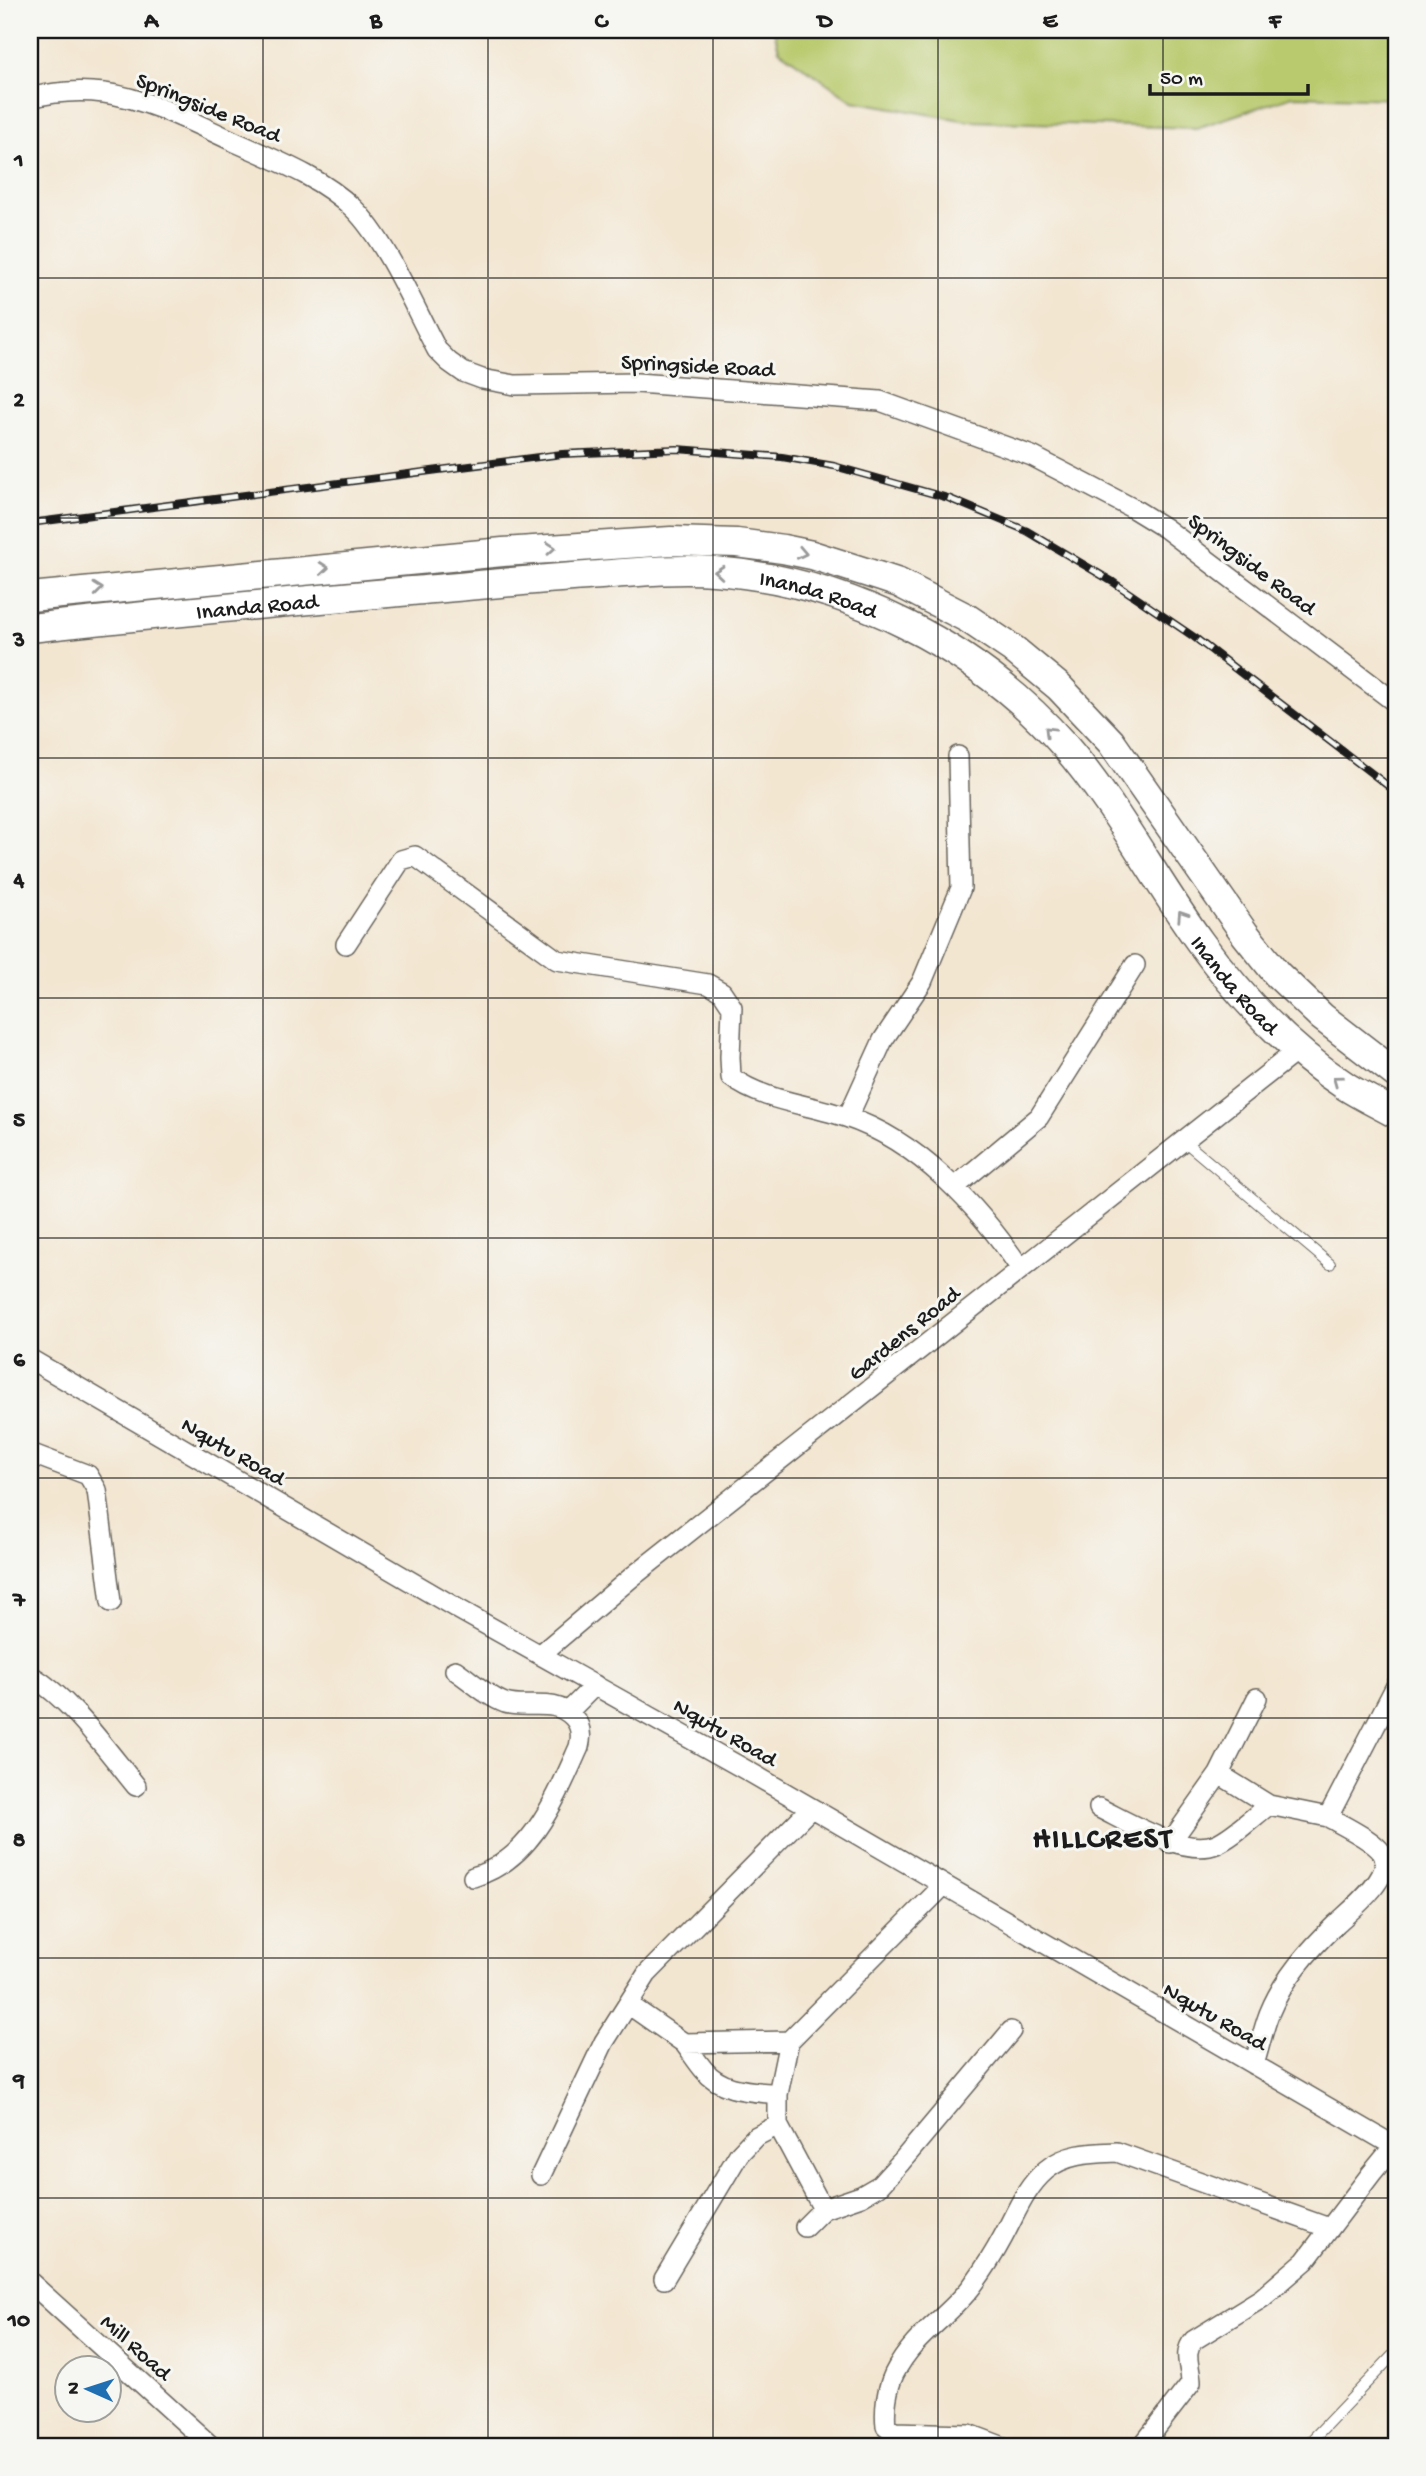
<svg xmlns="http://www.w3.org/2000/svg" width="1426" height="2476" font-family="'Gochi Hand',sans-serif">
	<rect width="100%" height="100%" fill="#f6f6f2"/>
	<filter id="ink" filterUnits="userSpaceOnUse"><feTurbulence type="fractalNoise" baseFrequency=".0143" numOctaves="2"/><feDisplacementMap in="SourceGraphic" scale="14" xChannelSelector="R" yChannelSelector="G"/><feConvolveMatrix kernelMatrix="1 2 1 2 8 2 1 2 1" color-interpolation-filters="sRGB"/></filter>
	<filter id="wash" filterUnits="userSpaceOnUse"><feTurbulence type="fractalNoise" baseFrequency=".00686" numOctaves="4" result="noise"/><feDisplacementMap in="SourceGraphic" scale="28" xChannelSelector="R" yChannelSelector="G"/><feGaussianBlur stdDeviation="1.57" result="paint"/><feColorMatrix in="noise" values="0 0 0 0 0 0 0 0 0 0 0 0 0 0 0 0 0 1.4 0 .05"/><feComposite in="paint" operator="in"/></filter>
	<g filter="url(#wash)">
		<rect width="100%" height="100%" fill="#f3e6d1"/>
		<path fill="#b9ca6e" stroke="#6a7345" stroke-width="2" d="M774 30H1396V99L1293 96 1197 128 967 121 853 101 779 50Z"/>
	</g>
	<g filter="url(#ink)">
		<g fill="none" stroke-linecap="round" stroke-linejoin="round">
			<defs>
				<path id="service" d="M1184 1141 1330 1264
					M1306 2446 1396 2352"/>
				<path id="minor" d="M30 98C53 92 79 90 104 93 146 98 194 123 233 141 275 160 319 176 353 208 386 240 415 309 437 350L449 362 463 372 482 379 515 385 637 383 880 401 1032 456 1134 509 1165 528 1396 703
					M346 944 401 860 415 856 557 960 708 984 722 992 732 1007 730 1057 731 1077C762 1101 809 1104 846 1117 919 1141 979 1207 1021 1269
					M848 1117 883 1040 922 982 961 888 958 756
					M955 1187 1039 1117 1135 965
					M30 1359 458 1609 746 1770 1396 2147
					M30 1453 88 1475 97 1490 111 1602
					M541 1654 632 1577 1298 1050
					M455 1670C470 1680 488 1697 505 1703 528 1710 554 1697 573 1717 581 1725 582 1735 579 1747 556 1798 532 1860 473 1877
					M30 1675C73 1701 104 1747 136 1786
					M568 1712 595 1685
					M1219 1774 1269 1805 1328 1817
					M1099 1808C1128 1822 1185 1857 1216 1844 1233 1837 1254 1816 1269 1805
					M1170 1843 1219 1774 1257 1698
					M628 2004 684 2043 789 2041
					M684 2043C691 2052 697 2062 704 2070 722 2092 752 2091 778 2094
					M1254 2065C1259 2048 1263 2030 1269 2014 1283 1979 1309 1950 1336 1924 1351 1910 1391 1879 1384 1857 1380 1843 1342 1825 1328 1817L1396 1686
					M541 2175 604 2042 647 1974 811 1808
					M823 2209 778 2125V2094L789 2041 943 1886
					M805 2227 823 2209 861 2196 880 2185 901 2162 1011 2031
					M664 2279 739 2154 755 2137 778 2125
					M30 2282 211 2446
					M1143 2445 1191 2383C1191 2367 1182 2353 1194 2340L1262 2298 1305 2261 1371 2174 1394 2146
					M1001 2446 969 2434 894 2432 886 2426C884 2409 887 2389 894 2374 914 2334 947 2319 972 2286 983 2271 994 2254 1003 2237 1016 2213 1025 2188 1046 2170 1066 2153 1092 2153 1117 2152L1329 2228"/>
				<g id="secondary">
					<path d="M30 597 503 552 671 541 737 543 783 549 812 555 881 577 899 583 967 618 1013 649 1059 687 1111 742 1245 934 1277 974 1322 1017 1396 1074"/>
					<path id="s1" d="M30 628C157 614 284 602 411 591 470 586 528 580 587 576 629 573 671 568 714 571 845 580 977 646 1064 745 1116 805 1153 877 1200 942 1240 997 1290 1050 1347 1087 1363 1097 1380 1105 1396 1114"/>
				</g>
			</defs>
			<use href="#service" stroke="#67635b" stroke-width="12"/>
			<use href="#minor" stroke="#67635b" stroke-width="22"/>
			<use href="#secondary" stroke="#67635b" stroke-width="31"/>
			<use href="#service" stroke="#fff" stroke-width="10"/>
			<use href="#minor" stroke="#fff" stroke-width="19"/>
			<use href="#secondary" stroke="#fff" stroke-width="28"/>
			<defs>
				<path id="rail" d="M30 523 562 454 677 449 782 457 834 466 948 498 1027 531 1113 582 1194 637 1396 792"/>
			</defs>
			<use href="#rail" stroke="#1c1c1c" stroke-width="8"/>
			<use href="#rail" stroke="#f6f6f2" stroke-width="5" stroke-dasharray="16" stroke-linecap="butt"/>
		</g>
		<defs><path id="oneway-chevron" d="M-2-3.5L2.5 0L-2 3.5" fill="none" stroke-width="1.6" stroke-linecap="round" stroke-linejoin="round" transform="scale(1.75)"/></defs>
		<g stroke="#999">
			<use href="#oneway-chevron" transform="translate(551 548) rotate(-4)"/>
			<use href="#oneway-chevron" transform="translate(802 553) rotate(12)"/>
			<use href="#oneway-chevron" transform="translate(324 568) rotate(-5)"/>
			<use href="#oneway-chevron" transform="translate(719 572) rotate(-175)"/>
			<use href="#oneway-chevron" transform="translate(98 589) rotate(-6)"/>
			<use href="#oneway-chevron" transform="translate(1049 731) rotate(-135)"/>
			<use href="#oneway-chevron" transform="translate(1182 915) rotate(-123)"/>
			<use href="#oneway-chevron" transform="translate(1337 1080) rotate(-144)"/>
		</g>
	</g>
	<path fill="none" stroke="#1c1c1c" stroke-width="2" stroke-opacity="0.55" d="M263 30V2446M488 30V2446M713 30V2446M938 30V2446M1163 30V2446M30 278H1396M30 518H1396M30 758H1396M30 998H1396M30 1238H1396M30 1478H1396M30 1718H1396M30 1958H1396M30 2198H1396"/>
	<g text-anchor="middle" stroke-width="6" stroke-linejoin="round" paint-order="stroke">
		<g font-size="23" fill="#1c1c1c" stroke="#f6f6f2">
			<text transform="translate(209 106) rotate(22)" y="8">Springside Road</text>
			<text transform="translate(698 364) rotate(3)" y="8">Springside Road</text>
			<text transform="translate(1253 563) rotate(37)" y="8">Springside Road</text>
			<text dy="8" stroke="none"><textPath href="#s1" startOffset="794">Inanda Road</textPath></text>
			<text dy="8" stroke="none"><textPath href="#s1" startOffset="228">Inanda Road</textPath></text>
			<text dy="8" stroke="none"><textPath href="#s1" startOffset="1382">Inanda Road</textPath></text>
			<text transform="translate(903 1332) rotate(-39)" y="8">Gardens Road</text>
			<text transform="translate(234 1450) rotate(30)" y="8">Nqutu Road</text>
			<text transform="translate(726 1731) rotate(30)" y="8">Nqutu Road</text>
			<text transform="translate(1216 2015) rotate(30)" y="8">Nqutu Road</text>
			<text transform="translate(137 2346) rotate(42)" y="8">Mill Road</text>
		</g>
		<g font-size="30" font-weight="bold" letter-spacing="2" fill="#1c1c1c" stroke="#f6f6f2">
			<text x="1103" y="1847">HILLCREST</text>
		</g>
	</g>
	<rect width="1426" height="2476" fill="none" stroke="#f6f6f2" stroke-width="77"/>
	<g transform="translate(88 2389) rotate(273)"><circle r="33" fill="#f6f6f2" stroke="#9f9f9c" stroke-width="2"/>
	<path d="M0-5L12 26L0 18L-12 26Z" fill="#1f6fb2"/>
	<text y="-10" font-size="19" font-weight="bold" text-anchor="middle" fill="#1c1c1c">N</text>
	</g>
	<path d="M1150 84v10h158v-10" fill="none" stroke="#1c1c1c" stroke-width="3.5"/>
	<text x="1160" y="84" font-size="21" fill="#1c1c1c" stroke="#f6f6f2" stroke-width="5" paint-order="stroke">50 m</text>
	<rect x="38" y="38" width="1350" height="2400" fill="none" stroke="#1c1c1c" stroke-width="2.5"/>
	<g font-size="23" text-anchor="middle" font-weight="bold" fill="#1c1c1c">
		<text x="151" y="27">A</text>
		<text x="376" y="27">B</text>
		<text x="601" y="27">C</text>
		<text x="825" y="27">D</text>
		<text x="1050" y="27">E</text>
		<text x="1275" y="27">F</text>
		<text x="19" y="166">1</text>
		<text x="19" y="406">2</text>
		<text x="19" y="646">3</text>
		<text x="19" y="886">4</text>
		<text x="19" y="1126">5</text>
		<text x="19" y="1366">6</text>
		<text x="19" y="1606">7</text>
		<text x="19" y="1846">8</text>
		<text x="19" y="2086">9</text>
		<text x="19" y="2326">10</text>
	</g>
</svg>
